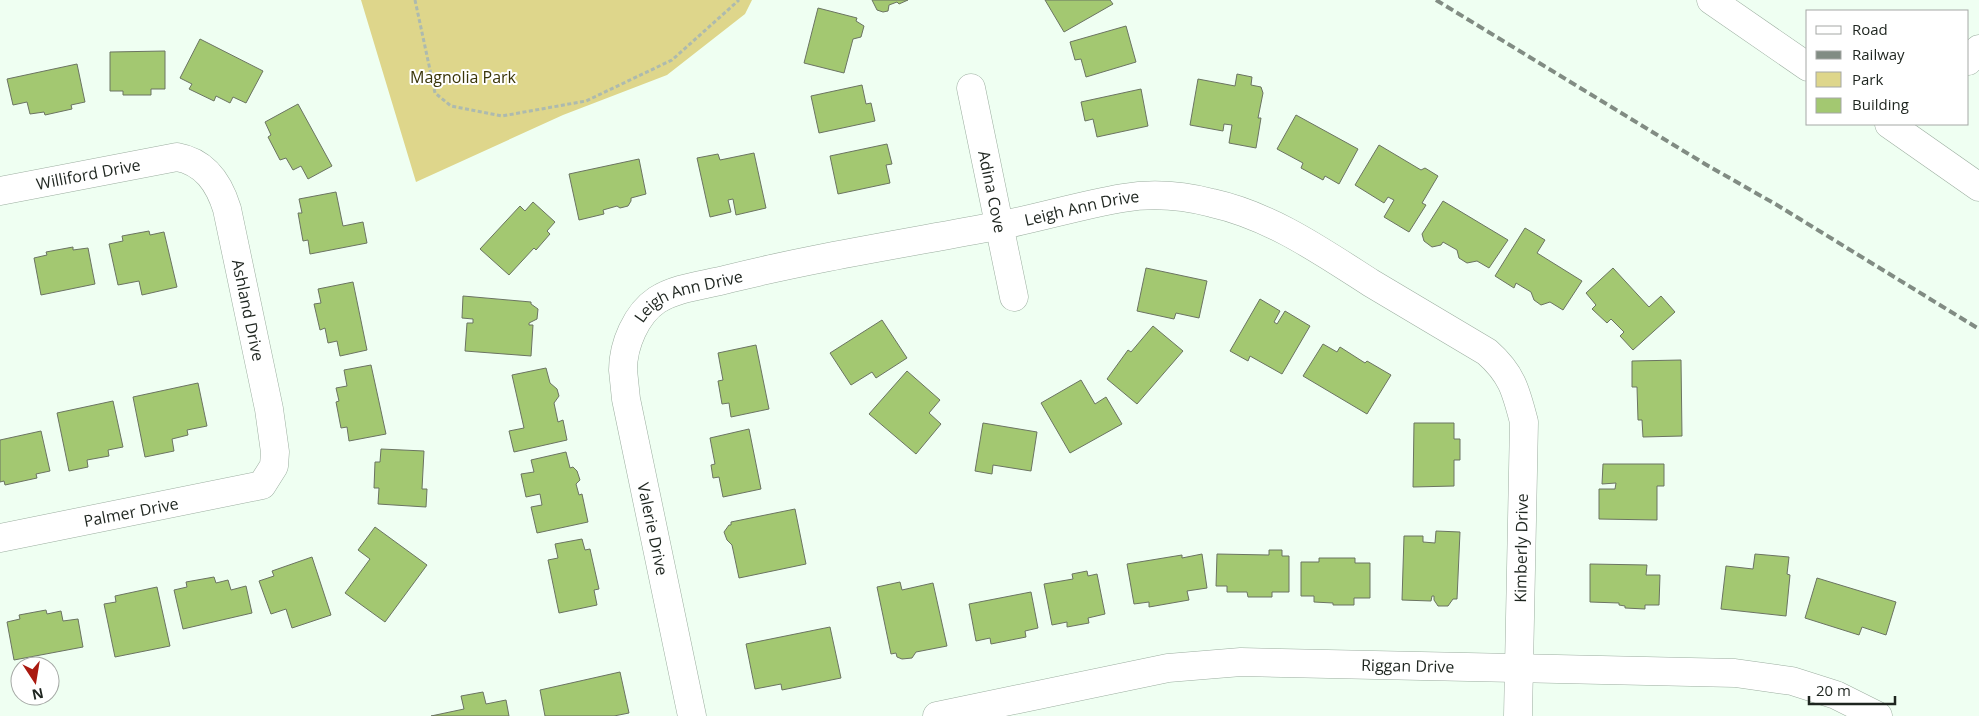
<svg xmlns="http://www.w3.org/2000/svg" width="1979" height="716" font-family="'Open Sans',sans-serif">
	<rect width="100%" height="100%" fill="#effff2"/>
	<path fill="#ded68b" d="M361 0H752L745 14 667 75 563 115 416 182Z"/>
	<path fill="#a3c871" stroke="#6b7462" d="M872 0H908L899 4 897 2 889 5 888 11 883 12 877 10Z
		M1045 0H1110L1113 4 1064 32Z
		M818 8 857 18 856 21 864 26 861 37 853 39 844 73 804 63Z
		M1126 26 1136 62 1086 77 1081 59 1075 60 1070 42Z
		M200 39 263 71 246 103 233 97 230 103 216 96 214 101 189 89 192 84 180 78Z
		M165 51V89H151V95H123V91H110V52Z
		M77 64 85 102 71 105 72 109 45 115 44 112 30 114 27 102 13 105 7 79Z
		M1237 74 1252 77 1251 85 1261 87 1263 93 1258 118H1261L1256 148 1229 143 1232 125 1224 124 1223 131 1190 125 1198 79 1235 86Z
		M862 85 866 104 871 103 875 121 819 133 811 96Z
		M1141 89 1148 126 1097 137 1093 119 1085 121 1081 102Z
		M298 104 332 166 308 179 301 166 293 170 286 158 280 160 268 137 271 135 265 122Z
		M1296 115 1358 149 1339 184 1325 176 1323 180 1301 168 1303 163 1277 149Z
		M887 144 892 164 886 165 890 183 838 194 830 156Z
		M1379 145 1421 170 1425 168 1438 176 1422 203 1426 205 1409 232 1384 217 1394 200 1388 197 1384 203 1355 185Z
		M754 153 766 208 736 215 733 199 728 200 731 212 710 217 697 158 718 154 720 160Z
		M639 159 646 194 631 198V201L628 206 620 208 617 206 603 210 604 214 579 220 569 174Z
		M336 192 343 226 363 222 367 243 310 254 308 240 303 241 298 213H302L299 199Z
		M1443 201 1508 240 1489 268 1477 261 1467 263 1459 258 1457 250 1443 242 1441 245 1432 247 1424 241 1422 234Z
		M533 202 555 222 547 231 550 234 536 250 534 248 509 275 480 249 520 206 525 211Z
		M1525 228 1545 240 1537 253 1582 281 1563 310 1550 302 1541 305 1534 300 1531 292 1516 283 1514 288 1495 276Z
		M149 231 150 235 164 232 177 287 142 295 139 281 118 285 109 244 123 241 122 236Z
		M73 247V250L88 248 95 284 41 295 34 258 47 255 46 252Z
		M1146 268 1207 281 1199 318 1176 313 1174 319 1137 311Z
		M1613 268 1649 307 1661 296 1675 312 1633 350 1620 336 1624 332 1611 319 1607 323 1592 309 1596 305 1586 293Z
		M353 282 367 350 340 356 337 341 328 343 325 328 320 330 314 304 321 303 318 289Z
		M463 296 531 302V304L538 309 537 319 529 323V325H533L531 356 465 351 467 323H473V319L462 318Z
		M1260 299 1280 311 1274 322 1277 324 1285 311 1310 326 1282 374 1250 356 1248 361 1230 351Z
		M882 320 907 358 876 378 872 372 851 385 830 353Z
		M1153 326 1183 351 1137 404 1107 379 1128 350 1131 352Z
		M1323 344 1337 352 1340 347 1365 363 1367 361 1391 375 1367 414 1303 376Z
		M756 345 769 409 731 417 729 403 722 404 718 381 723 380 718 353Z
		M1681 360 1682 436 1643 437 1642 420H1638L1637 387H1632V361Z
		M371 365 386 434 349 441 347 427 341 428 336 402 339 401 336 388 347 386 344 370Z
		M546 368 550 383 557 389 559 396 554 403 558 422 563 420 567 440 514 452 509 431 524 428 512 375Z
		M907 371 940 400 929 413 941 424 916 454 869 414Z
		M1081 380 1095 404 1106 397 1122 424 1070 453 1041 403Z
		M198 383 207 426 187 430 188 435 172 439 174 451 145 457 133 397Z
		M113 401 123 447 108 450 109 456 87 460 88 467 69 471 57 413Z
		M983 423 1037 432 1031 471 993 465 992 474 975 471Z
		M1414 423H1454V439H1460V460H1454V486L1413 487Z
		M749 429 761 489 723 497 719 477 713 478 711 465 715 464 710 438Z
		M41 431 50 471 36 474 37 478 5 485 4 481 0 482V440Z
		M381 449 424 451 422 489H427L426 507 378 504 379 488H374L375 462H380Z
		M566 452 570 468 573 467 577 471 580 480 576 484 579 495 582 494 588 522 537 533 531 507 542 505 540 494 526 497 521 474 534 472 531 460Z
		M1603 464H1664V486H1657V520L1599 519V489H1615L1616 483 1602 484Z
		M795 509 806 564 739 578 732 545 727 540 724 532 729 525H731V522Z
		M375 527 427 565 385 622 345 593 370 559 358 550Z
		M1436 531 1460 532 1457 599H1453L1448 606H1438L1434 600V596H1432L1431 601 1402 600 1404 536H1423V542L1435 543Z
		M582 539 585 550 590 549 599 589 594 590 597 605 559 613 548 560 558 558 555 544Z
		M1269 550H1282V556H1289V592H1272V597H1248L1247 592H1227V586H1216L1217 554 1269 555Z
		M1202 554 1207 588 1187 591 1189 600 1149 607V602L1134 604 1127 564 1182 555V558Z
		M1755 554 1789 557 1787 574 1790 575 1786 616 1721 609 1726 566 1753 569Z
		M312 557 331 615 292 628 286 609 271 614 259 581 274 576 272 571Z
		M1319 558H1355V563H1370V598H1354V605H1333V603L1314 602V596H1301V562H1319Z
		M1590 564 1647 565 1646 575H1660L1659 605H1645V609L1625 608V606L1619 605V603L1590 602Z
		M1087 571 1088 576 1097 574 1105 614 1088 618 1089 623 1067 627V622L1052 625 1044 584 1073 579 1072 574Z
		M214 577 216 583 228 580 231 590 246 586 252 613 183 629 174 590 187 587 186 582Z
		M1817 578 1896 602 1886 635 1862 627 1859 635 1805 618Z
		M900 582 902 590 933 583 947 646 916 652 912 658 902 659 897 657 896 653 891 654 877 587Z
		M157 587 170 646 115 657 104 604 116 602 115 596Z
		M1031 592 1038 628 1025 631 1026 637 991 644 990 638 976 641 969 604Z
		M46 610 47 614 61 611 63 621 78 619 83 647 14 660 7 622 20 619 19 615Z
		M830 627 841 678 782 690 781 684 755 689 746 644Z
		M620 672 629 713 614 716H545L540 690Z
		M483 692 486 704 506 700 509 716H431L464 709 461 696Z"/>
	<g fill="none" stroke-linecap="round" stroke-linejoin="round">
		<defs>
			<g id="minor">
				<path d="M1968 61 1979 49"/>
				<path id="s1" d="M971 88 1014 297"/>
				<path id="s2" d="M0 191 177 157C205 162 219 183 227 209L269 409 275 452 274 466 262 485 0 538"/>
				<path id="s3" d="M692 716 626 399C625 390 624 379 623 370 623 345 636 314 657 300 677 287 706 285 728 279 817 257 907 243 997 226 1039 218 1081 205 1123 198 1152 193 1185 196 1212 203 1271 216 1321 251 1371 283 1409 306 1448 329 1487 352 1512 374 1516 391 1524 422L1518 716"/>
				<path id="s4" d="M937 716 1168 668 1241 662 1735 673 1792 681 1836 695 1878 716"/>
			</g>
			<path id="major" d="M1711 0 1808 67
				M1889 124 1979 187"/>
		</defs>
		<use href="#minor" stroke="#9caea0" stroke-width="29"/>
		<use href="#major" stroke="#9caea0" stroke-width="29"/>
		<path stroke="#adbaaf" stroke-width="3" stroke-dasharray="4 2.5" stroke-linecap="butt" d="M415 0 435 93 451 106 502 116 586 101 672 60 739 0"/>
		<use href="#minor" stroke="#fff" stroke-width="28"/>
		<use href="#major" stroke="#fff" stroke-width="28"/>
		<path stroke="#818c83" stroke-width="4" stroke-dasharray="8 4" stroke-linecap="butt" d="M1436 0 1705 164 1777 205 1979 329"/>
	</g>
	<g text-anchor="middle" stroke-width="4" stroke-linejoin="round" paint-order="stroke">
		<g font-size="16" fill="#3a3509" stroke="#fff">
			<text x="463" y="83">Magnolia Park</text>
		</g>
		<g font-size="16" fill="#1e251f" stroke="#fff">
			<text dy="6" stroke="none"><textPath href="#s2" startOffset="90">Williford Drive</textPath></text>
			<text dy="6" stroke="none"><textPath href="#s1" startOffset="106">Adina Cove</textPath></text>
			<text dy="6" stroke="none"><textPath href="#s3" startOffset="869">Leigh Ann Drive</textPath></text>
			<text dy="6" stroke="none"><textPath href="#s3" startOffset="464">Leigh Ann Drive</textPath></text>
			<text dy="6" stroke="none"><textPath href="#s2" startOffset="360">Ashland Drive</textPath></text>
			<text transform="translate(131 512) rotate(-11)" y="6">Palmer Drive</text>
			<text transform="translate(653 529) rotate(78)" y="6">Valerie Drive</text>
			<text transform="translate(1521 548) rotate(-89)" y="6">Kimberly Drive</text>
			<text dy="6" stroke="none"><textPath href="#s4" startOffset="476">Riggan Drive</textPath></text>
		</g>
	</g>
	<rect x="1806" y="10" width="162" height="115" fill="#ffffff" stroke="#a5a8a5"/>
	<rect x="1816" y="26" width="25" height="8" fill="#ffffff" stroke="#a5a8a5"/>
	<text x="1852" y="35" font-size="15" fill="#1e251f">Road</text>
	<rect x="1816" y="51" width="25" height="8" fill="#818c83" stroke="#a5a8a5"/>
	<text x="1852" y="60" font-size="15" fill="#1e251f">Railway</text>
	<rect x="1816" y="72" width="25" height="15" fill="#ded68b" stroke="#a5a8a5"/>
	<text x="1852" y="85" font-size="15" fill="#1e251f">Park</text>
	<rect x="1816" y="98" width="25" height="15" fill="#a3c871" stroke="#a5a8a5"/>
	<text x="1852" y="110" font-size="15" fill="#1e251f">Building</text>
	<g transform="translate(35 681) rotate(168)"><circle r="24" fill="#ffffff" stroke="#a5a8a5"/>
	<path d="M0-4L9 19L0 12L-9 19Z" fill="#aa1910"/>
	<text y="-8" font-size="14" font-weight="bold" text-anchor="middle" fill="#1e251f">N</text>
	</g>
	<path d="M1809 696v8h86v-8" fill="none" stroke="#1e251f" stroke-width="2.5"/>
	<text x="1816" y="696" font-size="15" fill="#1e251f" stroke="#ffffff" stroke-width="4" paint-order="stroke">20 m</text>
</svg>
